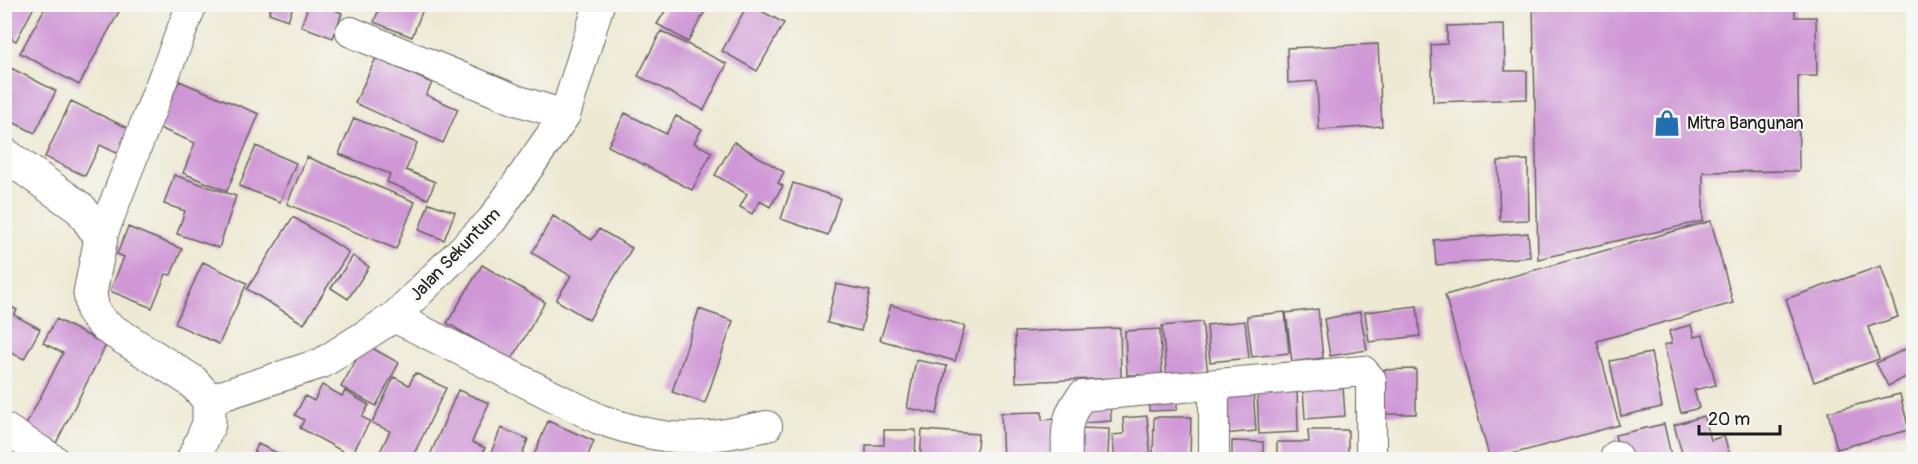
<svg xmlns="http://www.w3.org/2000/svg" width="1918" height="464" font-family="Pangolin,sans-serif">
	<rect width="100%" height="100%" fill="#f6f6f2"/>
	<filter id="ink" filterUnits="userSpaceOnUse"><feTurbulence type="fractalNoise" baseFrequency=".0167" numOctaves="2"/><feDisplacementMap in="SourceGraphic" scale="12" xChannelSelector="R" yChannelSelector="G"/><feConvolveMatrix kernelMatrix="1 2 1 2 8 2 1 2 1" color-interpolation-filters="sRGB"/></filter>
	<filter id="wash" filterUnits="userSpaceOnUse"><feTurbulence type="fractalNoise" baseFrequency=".008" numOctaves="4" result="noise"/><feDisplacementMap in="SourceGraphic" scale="24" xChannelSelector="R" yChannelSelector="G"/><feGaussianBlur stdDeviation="1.35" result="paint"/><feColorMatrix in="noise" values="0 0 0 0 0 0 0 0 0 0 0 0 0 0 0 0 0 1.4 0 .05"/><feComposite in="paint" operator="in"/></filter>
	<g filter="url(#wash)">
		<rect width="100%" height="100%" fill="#ede9d3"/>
		<g id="blocks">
			<path fill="#cf97d6" d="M4 4H29L34 7 16 41 4 35Z
				M47 4 122 6 79 85 20 53Z
				M272 4H294L288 20 269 13Z
				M309 4H320L342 13 333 38 301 26Z
				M381 4H425L412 37 374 22Z
				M661 4H709L688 42 657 24 667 8Z
				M748 4 784 23 757 71 722 51Z
				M1533 4H1795V17H1816L1817 76H1798L1799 171 1703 172V221L1538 259Z
				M1504 24 1505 71H1527V99L1433 102 1431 45 1447 44V26Z
				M661 31 727 64 704 110 638 76Z
				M1378 44 1382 126 1319 130 1317 81 1288 83 1287 48Z
				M376 58 432 83 426 95 458 109 443 143 355 103Z
				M11 68 56 91 35 133 4 118V80Z
				M179 81 259 114 227 191 183 173 195 143 159 128Z
				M71 101 130 129 119 154 100 145 85 176 45 157Z
				M625 113 666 134 676 116 702 129 694 143 712 152 692 190 608 146Z
				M354 118 417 143 406 170 435 182 428 199 387 182 390 174 339 154Z
				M734 142 784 172 778 183 783 186 770 207 760 201 752 214 740 207 747 194 715 175Z
				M256 146 296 163 280 202 239 186Z
				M307 157 415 202 396 249 287 204Z
				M1528 160 1529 220 1500 221 1498 161Z
				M174 175 236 196 219 248 177 234 185 211 164 204Z
				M793 183 840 198 828 235 781 219Z
				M429 203 455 212 444 240 419 230Z
				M553 216 592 240 599 229 632 248 589 320 556 300 571 276 532 253Z
				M293 217 349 252 304 324 247 289Z
				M1711 221 1733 303 1597 341 1619 425 1490 460 1445 295Z
				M128 227 182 249 171 275 166 274 152 308 110 291 124 257 117 254Z
				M1528 233 1530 257 1436 265 1434 240Z
				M353 256 369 267 348 299 331 288Z
				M203 262 247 283 219 344 175 324Z
				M482 265 545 302 511 361 447 323Z
				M1881 266 1898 317 1868 327 1879 359 1814 382 1786 299Z
				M836 284 870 291 861 331 827 323Z
				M4 303 17 310 14 315 40 329 24 359 4 349Z
				M891 305 965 326 955 361 880 340Z
				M1417 306 1420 336 1369 342 1365 312Z
				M699 309 733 321 705 403 672 392Z
				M1318 309 1323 358 1292 362 1286 313Z
				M1285 312 1289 353 1252 357 1247 316Z
				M1360 312 1367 350 1330 356 1324 319Z
				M56 319 106 345 56 443 25 427 63 353 43 343Z
				M1245 321 1249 358 1210 362 1207 325Z
				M1202 322 1208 374 1167 378 1162 326Z
				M1691 325 1694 337 1703 335 1716 385 1694 390 1699 408 1681 413 1664 345 1672 343 1669 331Z
				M1120 328 1121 378 1016 382 1015 332Z
				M1160 329 1162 374H1158L1159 383 1142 384 1141 375H1127L1125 331Z
				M365 344 399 363 376 406 341 387Z
				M1914 345V373L1888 386 1876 363Z
				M1651 353 1662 407 1621 416 1610 361Z
				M916 360 947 366 937 414 907 408Z
				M1416 369V414H1378V370Z
				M415 373 446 388 411 460H376L390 431 372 423 394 377 409 385Z
				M322 385 342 396 345 391 369 405 362 417 370 421 351 456 300 428 304 420 295 415 305 396 314 401Z
				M1343 387 1345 416 1305 419 1303 389Z
				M1297 389 1298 432 1259 434 1257 390Z
				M458 390 489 403 472 442 485 448 480 460H428Z
				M1253 390 1256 431 1223 434 1219 394Z
				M1177 394V410L1149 411V395Z
				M1900 394 1909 430 1837 449 1828 412Z
				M1110 399 1111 421 1082 423 1081 401Z
				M1042 412V420L1055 419 1056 460H1003L1001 413Z
				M1147 416 1151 460H1115L1112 435 1124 434 1123 418Z
				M1704 416 1711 440 1724 436 1730 457 1721 460H1684L1674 425Z
				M1154 417H1191L1190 459H1153Z
				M548 421 594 441 586 460H532Z
				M1664 424 1672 460H1621L1615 435Z
				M501 428 528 439 520 460H488Z
				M1078 428 1109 429 1108 459 1077 458Z
				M884 430H916L915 460H866V445H884Z
				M922 430 978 434 976 460H920Z
				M1308 430H1348V460H1277V442H1309Z
				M1232 441 1263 442V460H1232Z
				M258 444 292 460H251Z"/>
		</g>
	</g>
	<g filter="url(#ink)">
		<use href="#blocks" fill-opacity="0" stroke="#65645c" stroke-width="1.5"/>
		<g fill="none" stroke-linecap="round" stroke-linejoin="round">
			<defs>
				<path id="street" d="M351 32 516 100 565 115
					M101 238 192 4
					M394 317 599 419C668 444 697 441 767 426
					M209 400 322 363 394 317 492 220 565 115 599 4
					M4 428 54 460
					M1616 456 1617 460
					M1067 460C1066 435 1065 415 1082 396L1363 371 1371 380V460
					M1214 460V385"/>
				<path id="secondary" d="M4 154 81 209 101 238 90 293 93 312 105 326 192 381 209 400V424L193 460"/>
			</defs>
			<use href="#street" stroke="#65645c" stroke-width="32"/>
			<use href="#secondary" stroke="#65645c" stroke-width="35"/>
			<use href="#street" stroke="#fff" stroke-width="30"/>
			<use href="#secondary" stroke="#fff" stroke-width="33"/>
		</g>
	</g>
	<defs>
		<symbol id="shop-bare" viewBox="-9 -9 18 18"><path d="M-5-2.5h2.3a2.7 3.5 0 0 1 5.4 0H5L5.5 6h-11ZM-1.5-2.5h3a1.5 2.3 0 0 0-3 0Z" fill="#1f6fb2" stroke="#f6f6f2" stroke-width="2.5" paint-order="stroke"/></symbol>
	</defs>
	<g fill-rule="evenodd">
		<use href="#shop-bare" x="1648" y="104" width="38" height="38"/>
	</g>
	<g text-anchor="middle" stroke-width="4.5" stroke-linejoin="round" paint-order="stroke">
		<g font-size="18" fill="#1c1c1c" stroke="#f6f6f2" text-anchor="start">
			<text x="1687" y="129">Mitra Bangunan</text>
		</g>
		<g font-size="18" fill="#1c1c1c" stroke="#f6f6f2">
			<text transform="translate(455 254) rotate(-46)" y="6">Jalan Sekuntum</text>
		</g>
	</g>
	<rect width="1918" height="464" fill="none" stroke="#f6f6f2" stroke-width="24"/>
	<path d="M1699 425v9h81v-9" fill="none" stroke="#1c1c1c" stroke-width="3"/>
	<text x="1708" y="425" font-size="18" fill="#1c1c1c" stroke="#f6f6f2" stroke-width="4.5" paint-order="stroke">20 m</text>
</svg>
